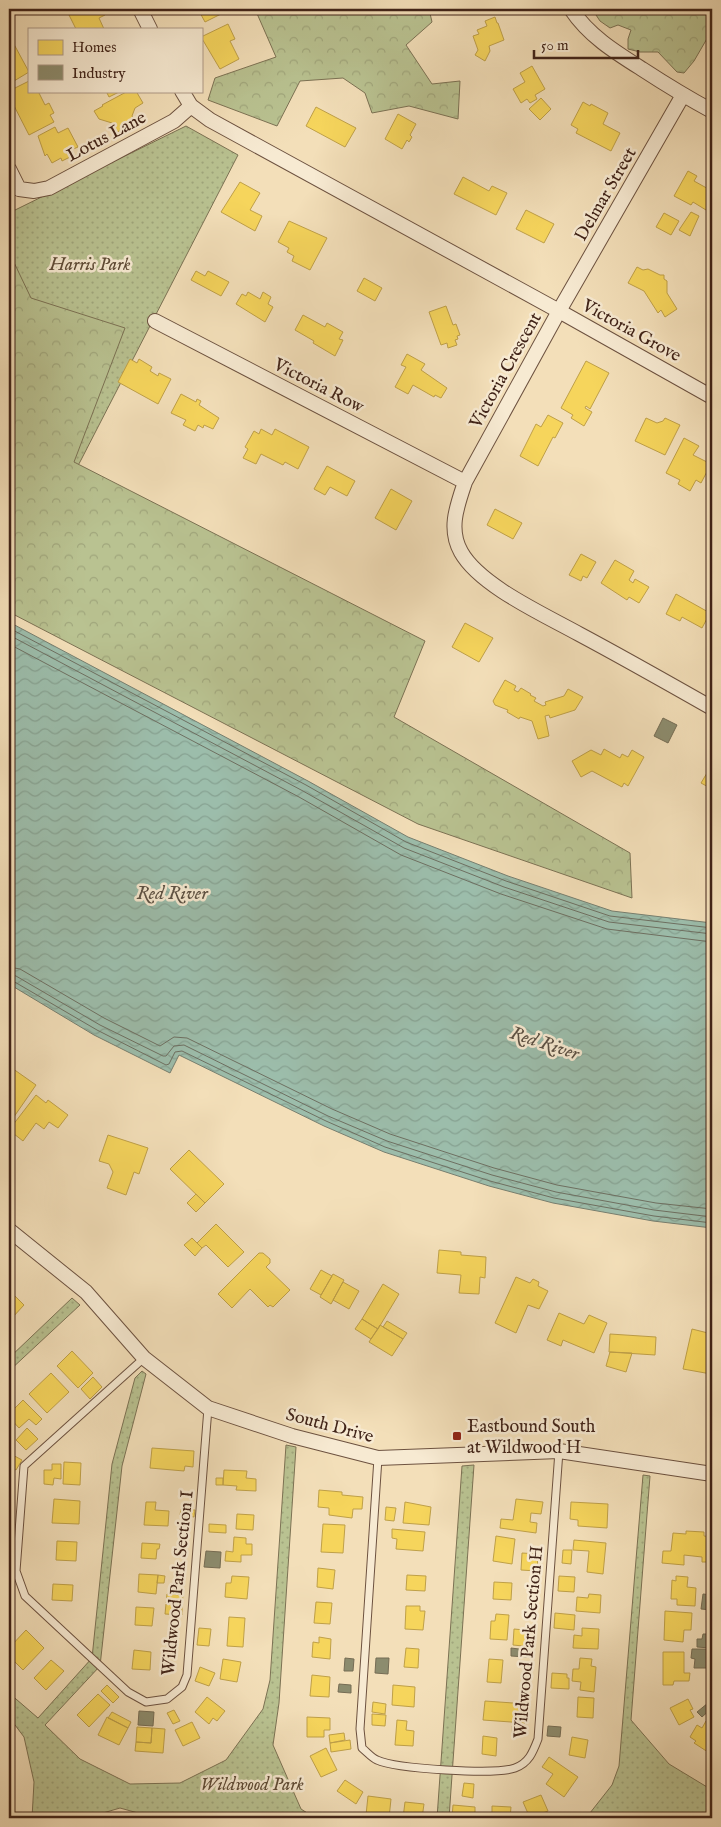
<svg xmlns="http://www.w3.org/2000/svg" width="721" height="1827" font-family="'IM FELL English',serif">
	<defs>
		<pattern id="grass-dots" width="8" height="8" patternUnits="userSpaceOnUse" patternTransform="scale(1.25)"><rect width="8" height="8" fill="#b9c291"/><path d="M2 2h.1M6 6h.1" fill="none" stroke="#a0a67c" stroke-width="1.8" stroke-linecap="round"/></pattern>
		<pattern id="forest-crowns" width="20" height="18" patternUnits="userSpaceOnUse" patternTransform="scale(1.25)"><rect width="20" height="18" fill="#b9c291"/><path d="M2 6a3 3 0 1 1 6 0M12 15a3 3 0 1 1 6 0" fill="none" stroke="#a0a67c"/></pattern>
		<pattern id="water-waves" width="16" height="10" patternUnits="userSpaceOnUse" patternTransform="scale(1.25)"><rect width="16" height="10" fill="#9cbdab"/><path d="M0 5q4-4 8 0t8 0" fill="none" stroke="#87a292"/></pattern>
	</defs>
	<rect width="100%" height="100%" fill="#f3dfb9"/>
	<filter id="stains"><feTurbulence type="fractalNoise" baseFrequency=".004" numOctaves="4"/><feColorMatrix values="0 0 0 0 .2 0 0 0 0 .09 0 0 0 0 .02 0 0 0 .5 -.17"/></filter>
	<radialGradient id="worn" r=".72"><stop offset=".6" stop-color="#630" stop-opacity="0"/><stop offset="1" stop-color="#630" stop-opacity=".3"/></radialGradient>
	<path fill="url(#grass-dots)" stroke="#7c7254" d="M186 126 238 155 81 460 9 593V213Z
		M72 1298 80 1305 9 1371V1358Z
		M142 1371 146 1374 122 1466 100 1666 45 1725 80 1759 130 1784 180 1783 226 1760 263 1709 270 1680 286 1445 296 1447 279 1703 273 1745 301 1809 315 1818H156L120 1808 86 1818H32L34 1782 24 1737 9 1717V1693L38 1718 92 1658 112 1464 135 1378Z
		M474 1465 449 1818H437L462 1466Z
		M643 1475 650 1476 631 1720 669 1764 712 1790V1818H586L612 1785 619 1766Z"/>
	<path fill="url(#forest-crowns)" stroke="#7c7254" d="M255 9H429L432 22 406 45 432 84 460 81 458 119 409 106 372 113 365 93 343 78 300 81 277 126 208 100 215 78 276 57Z
		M592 9H712V30L694 61 684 73 677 72 658 52H640L628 49V39L631 30 618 25 610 28 600 21Z
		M9 252 31 298 125 328 74 462 425 641 394 717 630 853 632 898 418 824 9 612Z"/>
	<path fill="url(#water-waves)" stroke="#777f70" d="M9 622 308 781 408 837 508 876 612 911 712 923V1228L653 1221 553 1203 489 1186 384 1152 324 1126 179 1055 170 1073 94 1035 9 984Z"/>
	<path fill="#f6d55c" stroke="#bfa048" d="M66 9H101L105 15 99 18 104 29H76Z
		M198 9H231L205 22Z
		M495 17 497 23H498L504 40 489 46 490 51 485 61 475 55 478 50 473 36 479 34 477 30 487 26 485 21Z
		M228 24 235 39 230 41 239 59 220 69 201 37Z
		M9 35 29 72 9 84Z
		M532 66 545 89 535 95 537 99 530 103 527 99 521 103 513 89 525 82 520 73Z
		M29 81V91H38L45 105 49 103 54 113 50 115 54 122 29 135 9 96V91Z
		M106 91H121L109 97Z
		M128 91H136L143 103 135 108 132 116 136 123 117 132 112 123 99 119 94 111 103 106 102 105Z
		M541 98 551 109 540 120 529 109Z
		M583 102 590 106 591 104 608 113 603 124 620 133 611 151 576 133 578 129 571 125Z
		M316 107 356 128 345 147 306 126Z
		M398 114 416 124 410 135 412 137 409 142 407 140 402 149 385 139Z
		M55 127 58 133 68 128 78 147 69 151 72 156 62 161 61 158 52 163 47 154 45 156 38 136Z
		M688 171 697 176 694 181 712 191V198L706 210 693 202 691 205 674 196Z
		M463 177 489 191 492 186 507 193 496 215 454 194Z
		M240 182 260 193 250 210 262 216 255 231 221 212Z
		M526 210 554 224 544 243 516 229Z
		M691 212 699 216 690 236 679 230Z
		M664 213 679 221 671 235 656 227Z
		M289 221 327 238 310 270 292 261 294 256 287 252 289 248 278 242Z
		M637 267 643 270 648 269 660 275H664V279L667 281V293L677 309 665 317 661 310 658 313 644 291 628 283Z
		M196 271 205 276 208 271 229 282 221 296 191 280Z
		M364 278 382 288 375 301 357 291Z
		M248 292 260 299 263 292 271 297 268 304 273 307 265 322 236 304 242 294 246 296Z
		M446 306 453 325 456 324 460 335 457 336 458 339 455 340 457 345 448 348 447 343 441 345 429 312Z
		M303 315 325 327 327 323 343 332 339 339 343 340 335 356 313 343 314 341 295 330Z
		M407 354 425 364 421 370 447 388 441 398 435 395 434 397 413 385 408 394 395 387 406 367 401 365Z
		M130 359 137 363 139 359 152 367 150 371 158 376 159 373 171 379 158 404 118 382Z
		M586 361 609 373 590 409 586 406 585 408 592 412 584 426 571 418 573 415 561 408Z
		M181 394 196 402 197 399 201 401 199 405 219 418 213 429 204 425 203 428 198 425 195 431 183 425 186 420 171 413Z
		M548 415 563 423 555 438 553 437 538 466 520 456 536 424 541 427Z
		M646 418 657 423 663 421 665 418 680 425 665 455 635 441Z
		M261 429 272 435 275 429 309 447 298 469 285 462 283 465 261 454 256 464 243 458 248 449 245 447 254 431 259 434Z
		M684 438 699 446 693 455 711 464 701 483 696 480 690 491 678 484 680 480 666 473Z
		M327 466 355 481 347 496 330 487 325 495 314 489Z
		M391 489 412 501 396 530 375 518Z
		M495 509 522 523 513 539 487 525Z
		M581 554 596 562 587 578 583 576 581 581 569 575Z
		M615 560 634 571 629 580 633 583 635 579 649 587 639 603 629 597 627 600 601 583Z
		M676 594 710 613 702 628 682 617 680 621 666 614Z
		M465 623 493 638 479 662 452 647Z
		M505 680 516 686 514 690 518 692 521 688 531 694 530 695 536 698 534 701 543 706 546 705 545 702 564 696 568 689 583 697 575 710 550 718 549 715 545 716 549 736 538 739 532 721 520 717 519 719 507 712 508 710 495 705 493 701Z
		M604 749 620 758 622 754 628 757 632 750 644 757 628 786 624 783 622 787 592 771 581 777 572 761 591 750 601 755Z
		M710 768 712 769V789L701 783Z
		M9 1066 36 1085 9 1124Z
		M36 1095 46 1103 48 1100 68 1115 58 1128 49 1122 44 1129 36 1123 23 1141 9 1130Z
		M108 1135 148 1148 139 1174 134 1172 126 1195 107 1188 113 1172 109 1164 99 1161Z
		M189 1150 224 1184 205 1203 170 1169Z
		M196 1194 205 1203 196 1212 187 1203Z
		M216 1224 244 1252 228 1267 206 1245 202 1248 197 1243Z
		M192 1238 202 1248 195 1256 184 1245Z
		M439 1250 461 1252V1255L486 1257 485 1278 480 1277 479 1294 459 1293 461 1275 437 1273Z
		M259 1253H263L270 1259V1263L266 1267 290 1290 273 1307 270 1305 268 1307 250 1289 232 1308 218 1294Z
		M321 1270 332 1276 321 1295 310 1289Z
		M333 1274 344 1280 331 1304 320 1297Z
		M516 1277 530 1283 533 1279 539 1282 538 1286 548 1291 539 1309 528 1305 516 1333 495 1323Z
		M343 1282 359 1291 349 1309 333 1300Z
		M383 1284 399 1294 378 1329 362 1319Z
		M9 1290 24 1305 12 1318 9 1315Z
		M559 1313 584 1324 589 1315 607 1323 594 1353 563 1340 561 1346 547 1340Z
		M362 1319 378 1329 371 1339 355 1329Z
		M387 1321 407 1333 403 1339 383 1327Z
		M380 1325 403 1339 392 1356 369 1342Z
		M692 1329 712 1334 709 1354H712L711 1374 683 1369Z
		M610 1334 656 1337 655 1355 609 1352Z
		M72 1351 93 1373 78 1388 57 1366Z
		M610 1352 632 1353 626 1372 606 1366Z
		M51 1373 69 1392 47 1413 29 1394Z
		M93 1377 102 1387 90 1399 81 1389Z
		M23 1400 42 1419 36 1425 29 1419 19 1428 9 1417V1414Z
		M27 1428 38 1439 26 1450 16 1440Z
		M152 1448 194 1451 193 1467 185 1466 184 1471 150 1468Z
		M9 1453 22 1460 16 1470 9 1466Z
		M64 1462 81 1463 80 1485 63 1484Z
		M52 1464H61V1479L54 1478 53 1485 44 1484V1470H52Z
		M224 1470 247 1471 246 1478 256 1479V1491L236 1490 237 1486 223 1485Z
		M216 1478H223V1485H216Z
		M319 1490 342 1492V1495L363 1497 362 1509H353L352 1518 329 1515V1508L318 1507Z
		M9 1498H12V1512H9Z
		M54 1499 80 1501 79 1524 52 1523Z
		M516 1499 543 1502 541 1514 531 1513 530 1522 537 1523 536 1533 500 1528 501 1519 513 1520Z
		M146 1502H156L155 1510 169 1511 168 1526 144 1525Z
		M405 1502 431 1507 429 1525 403 1523Z
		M571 1502 608 1504 607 1528 578 1526V1520L570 1519Z
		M386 1507 396 1508 394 1521 385 1520Z
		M181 1509 195 1510 194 1517 180 1515Z
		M237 1514 254 1515 253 1530 236 1529Z
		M209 1524 226 1525V1533L209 1532Z
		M323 1524 345 1525 343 1553 321 1552Z
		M392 1529 425 1532 423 1551 396 1549 397 1539 392 1538Z
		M686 1531 704 1532V1536L712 1537V1562H702V1557L684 1555V1565L662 1563 663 1551H671L673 1533 686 1534Z
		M496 1536 515 1539 512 1564 493 1561Z
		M234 1537 246 1538V1544H252V1555H241V1562L225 1561 226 1551 233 1552Z
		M574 1540 606 1543 603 1574 587 1572 589 1551 573 1550Z
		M57 1541 77 1542 76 1561 56 1560Z
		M142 1543 160 1544 159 1549H157L156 1559 141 1558Z
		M563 1550H572L571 1564 562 1563Z
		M522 1553 538 1554 537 1571 521 1570Z
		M318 1568 335 1570 333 1589 317 1587Z
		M139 1574 158 1575 156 1594 138 1592Z
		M158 1575 165 1576 164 1583H157Z
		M407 1575 426 1576 425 1591 406 1590Z
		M232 1576 249 1577 247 1599 225 1597 226 1583H231Z
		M559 1576 575 1577 574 1592 558 1591Z
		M676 1576 688 1577 687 1587 696 1588 695 1606 677 1605V1599H671L672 1580 676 1581Z
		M494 1582 512 1583 511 1600 493 1599Z
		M53 1584 73 1585 72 1601 52 1600Z
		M167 1594 183 1595 182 1604 166 1603Z
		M589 1594 601 1595 600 1613 576 1611 577 1597 588 1598Z
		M316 1602 332 1603 330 1624 314 1623Z
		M166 1604 182 1606V1615L165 1614Z
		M406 1606H420V1611H425L423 1630 405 1629Z
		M136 1607 154 1608 152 1626 135 1625Z
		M665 1611 692 1613 691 1630H684L683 1642 664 1640Z
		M555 1613 575 1615 574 1630 554 1628Z
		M496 1614 509 1615 507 1640 490 1639 491 1621H495Z
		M229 1617 245 1618 243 1647 227 1646Z
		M199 1628 211 1629 209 1646 197 1645Z
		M582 1628 599 1629 598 1649 573 1648 574 1635 582 1636Z
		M514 1629 535 1631 533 1647 513 1645Z
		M26 1630 44 1648 23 1670 9 1656V1648Z
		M319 1637 331 1639 330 1659 312 1657 313 1642 319 1643Z
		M406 1648 419 1649 418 1668 404 1667Z
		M134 1650 151 1652 150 1670 132 1669Z
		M663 1652H684V1673H690L689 1681H674L673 1685H663Z
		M580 1658 592 1659 591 1666 596 1667 594 1692 580 1690 581 1682 572 1681 573 1669H579Z
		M223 1659 241 1662 237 1682 220 1679Z
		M489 1659 503 1660 501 1683 487 1682Z
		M51 1660 64 1671 46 1690 34 1678Z
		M200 1667 215 1673 209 1686 195 1681Z
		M552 1673 567 1674V1678H569V1689L551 1688Z
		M312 1675 330 1677 329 1697 310 1696Z
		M107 1685 119 1697 113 1703 101 1691Z
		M393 1685 415 1687 414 1707 392 1705Z
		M98 1694 110 1705 89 1727 77 1715Z
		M207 1697 225 1711 217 1721 213 1718 209 1724 195 1712Z
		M578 1697 594 1698 593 1718 577 1717Z
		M688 1699 693 1709 690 1710 694 1717 679 1725 670 1708Z
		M485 1701 527 1704 525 1723 483 1720Z
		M373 1702 386 1704 385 1714 372 1712Z
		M174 1710 180 1721 173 1724 167 1713Z
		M112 1712 131 1722 128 1728 108 1718Z
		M372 1714 386 1715 385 1726 372 1725Z
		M107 1717 128 1728 119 1745 98 1735Z
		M307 1717 330 1718V1730H324V1737H307Z
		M397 1720 407 1721 406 1730 414 1731 413 1746 395 1745Z
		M706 1721 712 1725 711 1754 694 1743 696 1741 690 1737 697 1725 702 1728Z
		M192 1722 200 1738 183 1746 175 1730Z
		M512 1726H524L523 1735 512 1734Z
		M137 1727 152 1728 151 1743 136 1742Z
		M152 1728 165 1729 163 1753 135 1751 136 1742 151 1743Z
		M344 1733 345 1740 330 1743 329 1735Z
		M483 1736 497 1738 496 1756 482 1754Z
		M572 1737 588 1740 585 1758 569 1755Z
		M350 1740 351 1749 331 1752 330 1743Z
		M326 1748 337 1770 321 1777 310 1756Z
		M549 1757 578 1777 564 1797 546 1784 553 1774 542 1767Z
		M345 1780 363 1792 356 1804 337 1791Z
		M464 1783 474 1784 473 1798 462 1796Z
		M541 1795 548 1811 530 1818 523 1802Z
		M368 1796 391 1799 389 1818 366 1815Z
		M405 1802 424 1804 422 1818H403Z
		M453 1805 475 1807V1818H452Z
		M492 1806 511 1807 510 1818H492Z"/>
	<path fill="#8c8c6e" stroke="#756c54" d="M663 718 677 725 668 743 654 736Z
		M206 1551 221 1552 220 1568 204 1567Z
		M703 1594 712 1595V1610L701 1609Z
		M703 1634H711L710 1648 697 1647V1639H702Z
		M511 1648 527 1650V1657L511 1656Z
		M692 1649H708L707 1668H694L695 1659 691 1658Z
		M345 1658 354 1659 353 1671H344Z
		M376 1658H389L388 1674 375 1673Z
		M339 1684 351 1685V1693L338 1692Z
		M708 1703 712 1708 702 1717 697 1712Z
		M139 1711 154 1712 153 1726 138 1725Z
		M548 1726 561 1727 560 1737 547 1736Z"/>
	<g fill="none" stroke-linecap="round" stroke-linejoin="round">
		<path stroke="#6e7062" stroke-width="1" d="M9 628 306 785 406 842 506 881 610 916 712 928
			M9 635 303 791 404 848 504 887 609 922 712 934
			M9 644 299 797 401 855 501 894 607 929 712 942
			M9 967 20 969 104 1018 160 1046 174 1037 187 1038 332 1109 390 1134 494 1168 557 1185 656 1203 712 1209
			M9 974 16 976 100 1025 163 1056H166L174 1046 184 1045 328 1116 387 1141 492 1175 556 1192 654 1210 712 1217
			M9 980 13 981 97 1030 166 1065 169 1064 175 1052 182 1051 326 1121 385 1147 490 1181 554 1198 654 1216 712 1223"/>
		<defs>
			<path id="lane" d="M144 1358 24 1466 16 1571 25 1596 128 1692 146 1702 167 1699 182 1687 187 1675 208 1408
				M378 1458 360 1729 362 1748C367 1752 372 1758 377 1760 396 1769 496 1775 515 1768 529 1763 533 1752 538 1739L559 1451"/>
			<path id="street" d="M140 9 150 29
				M571 9C589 36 615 52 642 69 665 84 688 98 712 111
				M182 91 191 106 210 120 559 311 465 482C457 506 448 529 461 552 480 586 545 615 579 634 624 658 668 683 712 708
				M683 95 559 311 712 397
				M9 169 19 189 34 191 49 188 174 121 191 106
				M155 321 465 482
				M9 1230 86 1292 144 1358 208 1408 292 1436 378 1458 559 1451 712 1474"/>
		</defs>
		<use href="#lane" stroke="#6d5240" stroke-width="9"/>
		<use href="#street" stroke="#6d5240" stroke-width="16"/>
		<use href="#lane" stroke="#f7ead2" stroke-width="7"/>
		<use href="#street" stroke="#f7ead2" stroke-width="14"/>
	</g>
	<rect fill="#8f2418" stroke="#f7ead2" stroke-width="2" x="452" y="1431" width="10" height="10" rx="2.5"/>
	<g text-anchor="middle" stroke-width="5" stroke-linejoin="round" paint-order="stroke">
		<g font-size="18" fill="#402318" stroke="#f7ead2">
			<text transform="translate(106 136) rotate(-28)" y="6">Lotus Lane</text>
			<text transform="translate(605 194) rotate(-60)" y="6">Delmar Street</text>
			<text transform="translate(632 330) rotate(29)" y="6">Victoria Grove</text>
			<text transform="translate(505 370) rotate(-61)" y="6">Victoria Crescent</text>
			<text transform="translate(319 385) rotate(27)" y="6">Victoria Row</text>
			<text transform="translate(330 1425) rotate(15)" y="6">South Drive</text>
			<text transform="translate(177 1583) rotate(-84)" y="6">Wildwood Park Section I</text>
			<text transform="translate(528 1642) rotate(-85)" y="6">Wildwood Park Section H</text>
		</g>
		<g font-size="18" font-style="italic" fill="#5e4b36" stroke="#f7ead2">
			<text x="90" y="270">Harris Park</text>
			<text x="252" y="1790">Wildwood Park</text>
		</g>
		<g font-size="18" fill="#402318" stroke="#f7ead2" text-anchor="start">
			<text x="467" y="1432">Eastbound South<tspan x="467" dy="21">at Wildwood H</tspan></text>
		</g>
		<g font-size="19" font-style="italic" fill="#5c5144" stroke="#f7ead2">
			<text x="172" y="899">Red River</text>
			<text transform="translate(545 1042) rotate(18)" y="7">Red River</text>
		</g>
	</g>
	<rect width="721" height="1827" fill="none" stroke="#f3dfb9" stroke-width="30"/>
	<rect x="10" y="10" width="701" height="1807" fill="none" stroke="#402318" stroke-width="2.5"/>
	<rect x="15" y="15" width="691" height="1797" fill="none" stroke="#402318"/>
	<rect x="28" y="28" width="175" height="65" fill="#f7ead2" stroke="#ae9a88"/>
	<rect x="38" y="40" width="25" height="15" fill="#f6d55c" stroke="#ae9a88"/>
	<text x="72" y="52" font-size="15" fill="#402318">Homes</text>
	<rect x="38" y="65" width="25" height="15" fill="#8c8c6e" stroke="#ae9a88"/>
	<text x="72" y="78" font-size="15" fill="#402318">Industry</text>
	<path d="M534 50v8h104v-8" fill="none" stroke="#402318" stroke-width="2.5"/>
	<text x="541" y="50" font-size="15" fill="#402318" stroke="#f7ead2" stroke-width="4" paint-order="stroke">50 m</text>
	<rect width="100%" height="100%" filter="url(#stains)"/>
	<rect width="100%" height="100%" fill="url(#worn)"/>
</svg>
